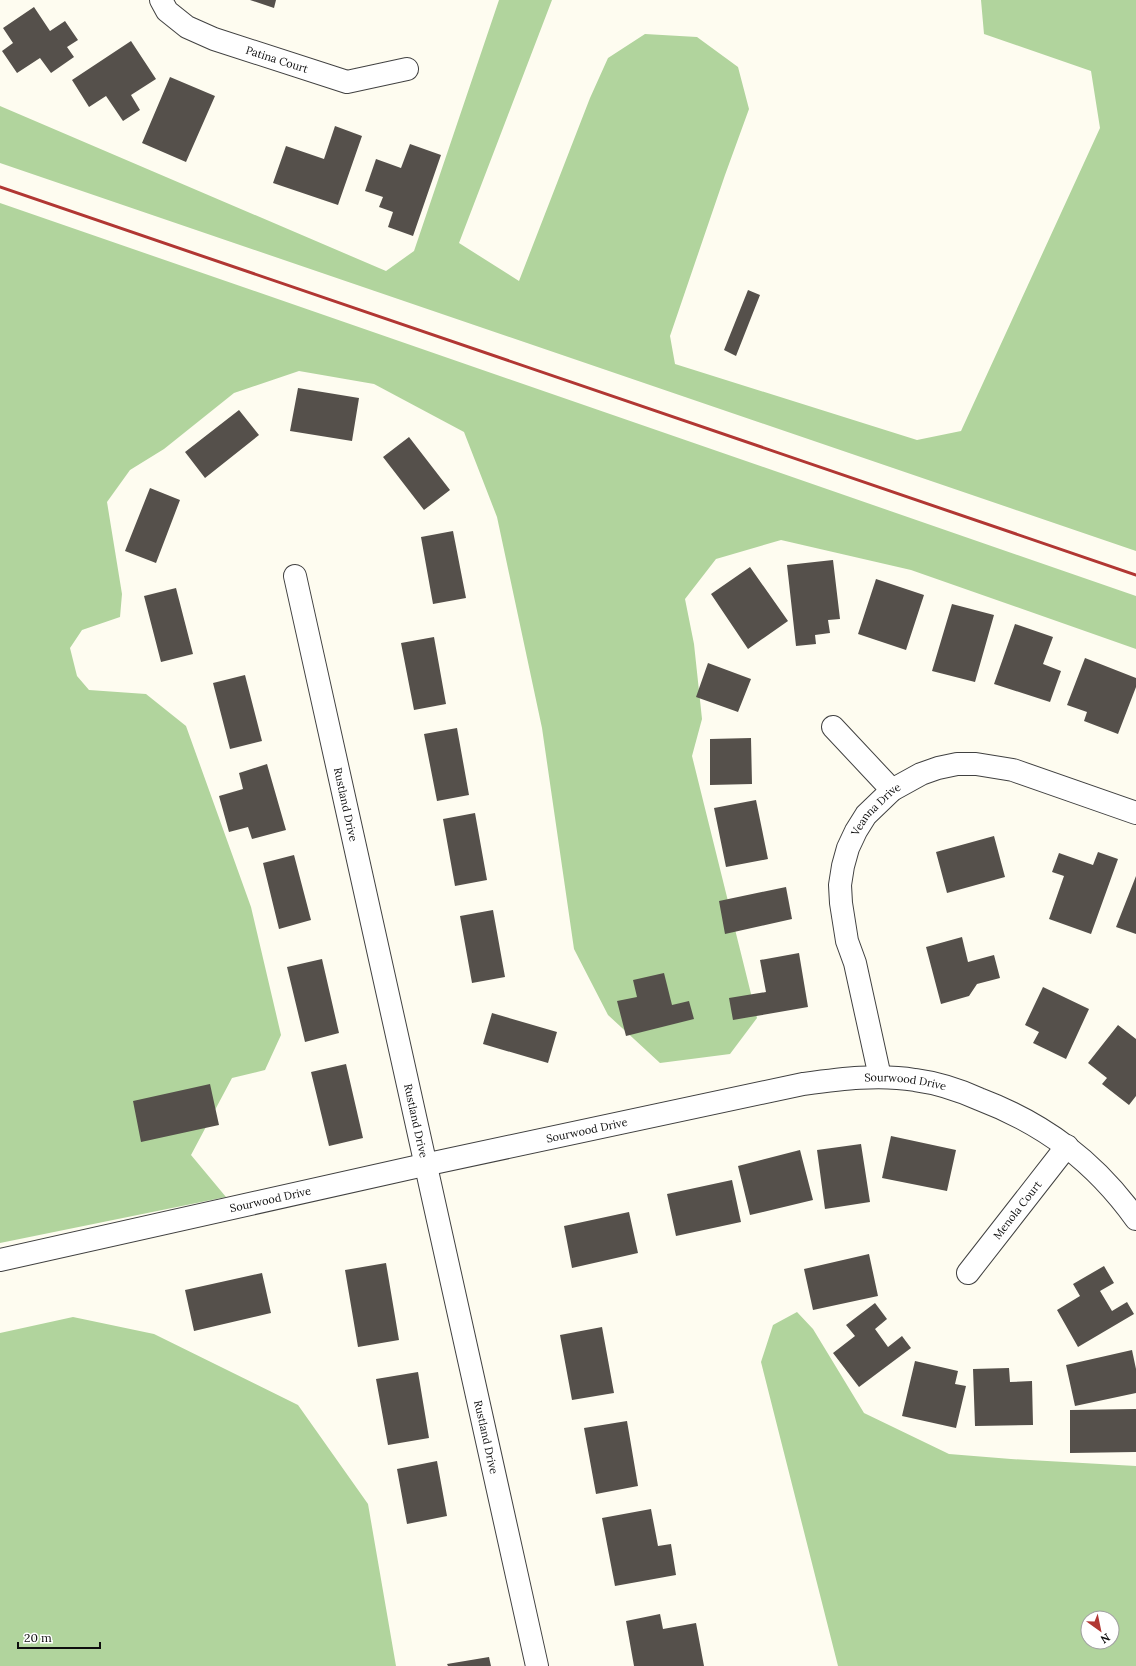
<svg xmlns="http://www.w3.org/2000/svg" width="1136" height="1666" font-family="Lora,serif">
	<rect width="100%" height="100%" fill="#fefcf0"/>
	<path fill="#b1d49d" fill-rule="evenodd" d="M499 0H552L459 243 519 281 590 98 608 58 645 34 697 37 738 67 749 109 725 175 670 336 675 364 917 440 961 431 1100 128 1091 71 984 34 981 0H1136V551L0 163V106L386 271 414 251Z
		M0 203 1136 596V649L911 570 781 540 716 559 685 599 694 644 702 719 692 756 757 1018 730 1054 660 1063 608 1015 574 949 542 728 497 517 464 432 374 384 299 371 234 393 164 449 130 470 107 502 122 594 120 617 82 630 70 648 77 676 89 690 146 694 186 726 251 907 281 1035 265 1070 232 1078 191 1155 226 1197 0 1243Z
		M797 1312 813 1329 864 1413 949 1454 1011 1459 1136 1466V1666H838L761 1362 773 1325ZM1088 1618H1112V1642H1088Z
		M73 1317 154 1334 298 1405 368 1504 396 1666H0V1333Z"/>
	<path fill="#55504b" d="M250 0H276L274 8Z
		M34 7 50 31 65 21 78 40 67 47 74 57 51 73 40 58 17 73 2 51 13 43 3 28Z
		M131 41 156 79 131 95 140 110 123 121 106 96 89 107 72 80Z
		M170 77 215 96 186 162 142 143Z
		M335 126 362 136 338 205 273 183 286 146 324 159Z
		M410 144 441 155 413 236 388 227 393 212 379 207 383 197 365 191 376 159 401 168Z
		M748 290 760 295 736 356 724 350Z
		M298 388 359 398 352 441 290 431Z
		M239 410 259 435 205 478 185 452Z
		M409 437 450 490 424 510 383 457Z
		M150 488 180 500 156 563 125 551Z
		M453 531 466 598 433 604 421 537Z
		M833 560 840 619 828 620 830 633 815 635 816 644 796 646 787 565Z
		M750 567 788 621 748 649 711 594Z
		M876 579 924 595 906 650 858 634Z
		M176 588 193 654 161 662 144 596Z
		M952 604 994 615 975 682 932 671Z
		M1015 624 1053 637 1043 664 1061 671 1050 702 994 684Z
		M434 637 446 704 414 710 401 643Z
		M1085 658 1136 678V687L1118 734 1084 721 1087 712 1067 705Z
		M708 663 751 679 738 712 696 697Z
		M245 675 262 741 230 749 213 683Z
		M457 728 469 795 437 801 424 734Z
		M751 738 752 784 710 785V739Z
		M267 764 286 830 252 839 248 827 229 832 219 796 243 789 239 773Z
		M756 800 768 859 726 867 714 808Z
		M475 813 487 880 455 886 443 819Z
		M994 836 1005 877 947 893 936 852Z
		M1098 852 1118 859 1091 934 1049 919 1064 876 1052 872 1059 853 1093 865Z
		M294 855 311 920 279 929 263 863Z
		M1136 876V934L1116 927Z
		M786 887 792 919 725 934 719 901Z
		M493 910 505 977 472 983 460 916Z
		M962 937 968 962 994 955 1000 978 977 984 969 996 941 1004 926 947Z
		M799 953 808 1007 733 1020 729 998 766 992 760 960Z
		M322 959 339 1033 305 1042 287 967Z
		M664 973 672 1005 689 1001 694 1019 626 1036 617 1001 637 997 633 980Z
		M1043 987 1089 1009 1066 1059 1033 1043 1039 1032 1025 1025Z
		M492 1013 557 1032 548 1063 483 1044Z
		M1118 1025 1136 1039V1096L1129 1105 1102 1084 1107 1078 1088 1063Z
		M346 1064 363 1138 329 1146 311 1072Z
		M210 1084 219 1125 141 1142 133 1101Z
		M891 1136 956 1150 947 1191 882 1178Z
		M861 1144 870 1202 825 1209 817 1150Z
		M800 1150 813 1200 750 1215 738 1166Z
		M732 1180 741 1222 676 1236 667 1194Z
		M629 1212 638 1253 572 1268 564 1226Z
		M869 1254 878 1296 813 1310 804 1269Z
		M386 1263 399 1340 358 1347 345 1270Z
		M1104 1266 1114 1283 1100 1291 1112 1311 1127 1302 1134 1314 1078 1347 1057 1310 1080 1296 1073 1284Z
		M262 1273 271 1313 194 1331 185 1290Z
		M875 1303 887 1319 875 1329 888 1347 902 1336 911 1348 859 1387 833 1353 855 1336 846 1325Z
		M602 1327 614 1393 572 1400 560 1335Z
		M1132 1350 1136 1369V1393L1075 1406 1066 1365Z
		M915 1361 958 1371 955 1384 966 1386 956 1428 902 1416Z
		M1009 1368 1010 1382 1032 1381 1033 1425 975 1426 973 1369Z
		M418 1372 429 1438 388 1445 376 1379Z
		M1136 1409V1452L1070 1453V1410Z
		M627 1421 638 1486 596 1494 584 1428Z
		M437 1461 447 1516 407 1524 397 1469Z
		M651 1509 658 1546 671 1544 676 1575 615 1586 602 1518Z
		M660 1614 663 1629 696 1623 704 1666H634L626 1621Z
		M489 1657 491 1666H448L447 1664Z"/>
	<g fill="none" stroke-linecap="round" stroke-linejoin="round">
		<defs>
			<g id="minor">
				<path id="s1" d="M161 0 167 11 187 27 214 39 347 82 407 69"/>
				<path id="s2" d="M295 576 537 1666"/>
				<path d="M833 727 892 790"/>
				<path id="s3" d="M880 1077 855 963 847 941 841 903 840 885 843 866 848 848 856 831 866 815 892 790 921 774 938 768 957 764H976L1013 770 1136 813"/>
				<path id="s4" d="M0 1260 424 1165 803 1084C841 1079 878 1074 915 1080 938 1083 959 1090 979 1099 1045 1124 1095 1162 1136 1219"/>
				<path id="s5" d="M968 1273 1067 1146"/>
			</g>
		</defs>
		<use href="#minor" stroke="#414141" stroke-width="24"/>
		<use href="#minor" stroke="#fff" stroke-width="22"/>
		<path stroke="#b13733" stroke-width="3" d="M0 187 1136 575"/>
	</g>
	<g text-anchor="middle" stroke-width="4" stroke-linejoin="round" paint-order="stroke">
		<g font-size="11" fill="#0e0e0e" stroke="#fff">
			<text dy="4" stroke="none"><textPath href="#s1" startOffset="134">Patina Court</textPath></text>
			<text dy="4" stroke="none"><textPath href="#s2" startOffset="234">Rustland Drive</textPath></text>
			<text dy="4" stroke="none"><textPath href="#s3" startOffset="283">Veanna Drive</textPath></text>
			<text dy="4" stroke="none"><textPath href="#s4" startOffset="925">Sourwood Drive</textPath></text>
			<text dy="4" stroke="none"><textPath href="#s2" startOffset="558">Rustland Drive</textPath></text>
			<text dy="4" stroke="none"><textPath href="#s4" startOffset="601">Sourwood Drive</textPath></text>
			<text dy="4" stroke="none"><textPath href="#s4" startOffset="277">Sourwood Drive</textPath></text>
			<text dy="4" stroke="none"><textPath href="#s5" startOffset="80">Menola Court</textPath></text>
			<text dy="4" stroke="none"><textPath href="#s2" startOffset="882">Rustland Drive</textPath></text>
		</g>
	</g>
	<g transform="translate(1100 1630) rotate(147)"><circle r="19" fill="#ffffff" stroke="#9f9f9f"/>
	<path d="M0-3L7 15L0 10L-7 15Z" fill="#b13733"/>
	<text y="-6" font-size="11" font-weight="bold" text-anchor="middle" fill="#0e0e0e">N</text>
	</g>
	<path d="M18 1642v6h82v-6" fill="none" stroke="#0e0e0e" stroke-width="2"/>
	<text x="24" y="1642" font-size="12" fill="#0e0e0e" stroke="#ffffff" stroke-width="3" paint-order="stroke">20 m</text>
</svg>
